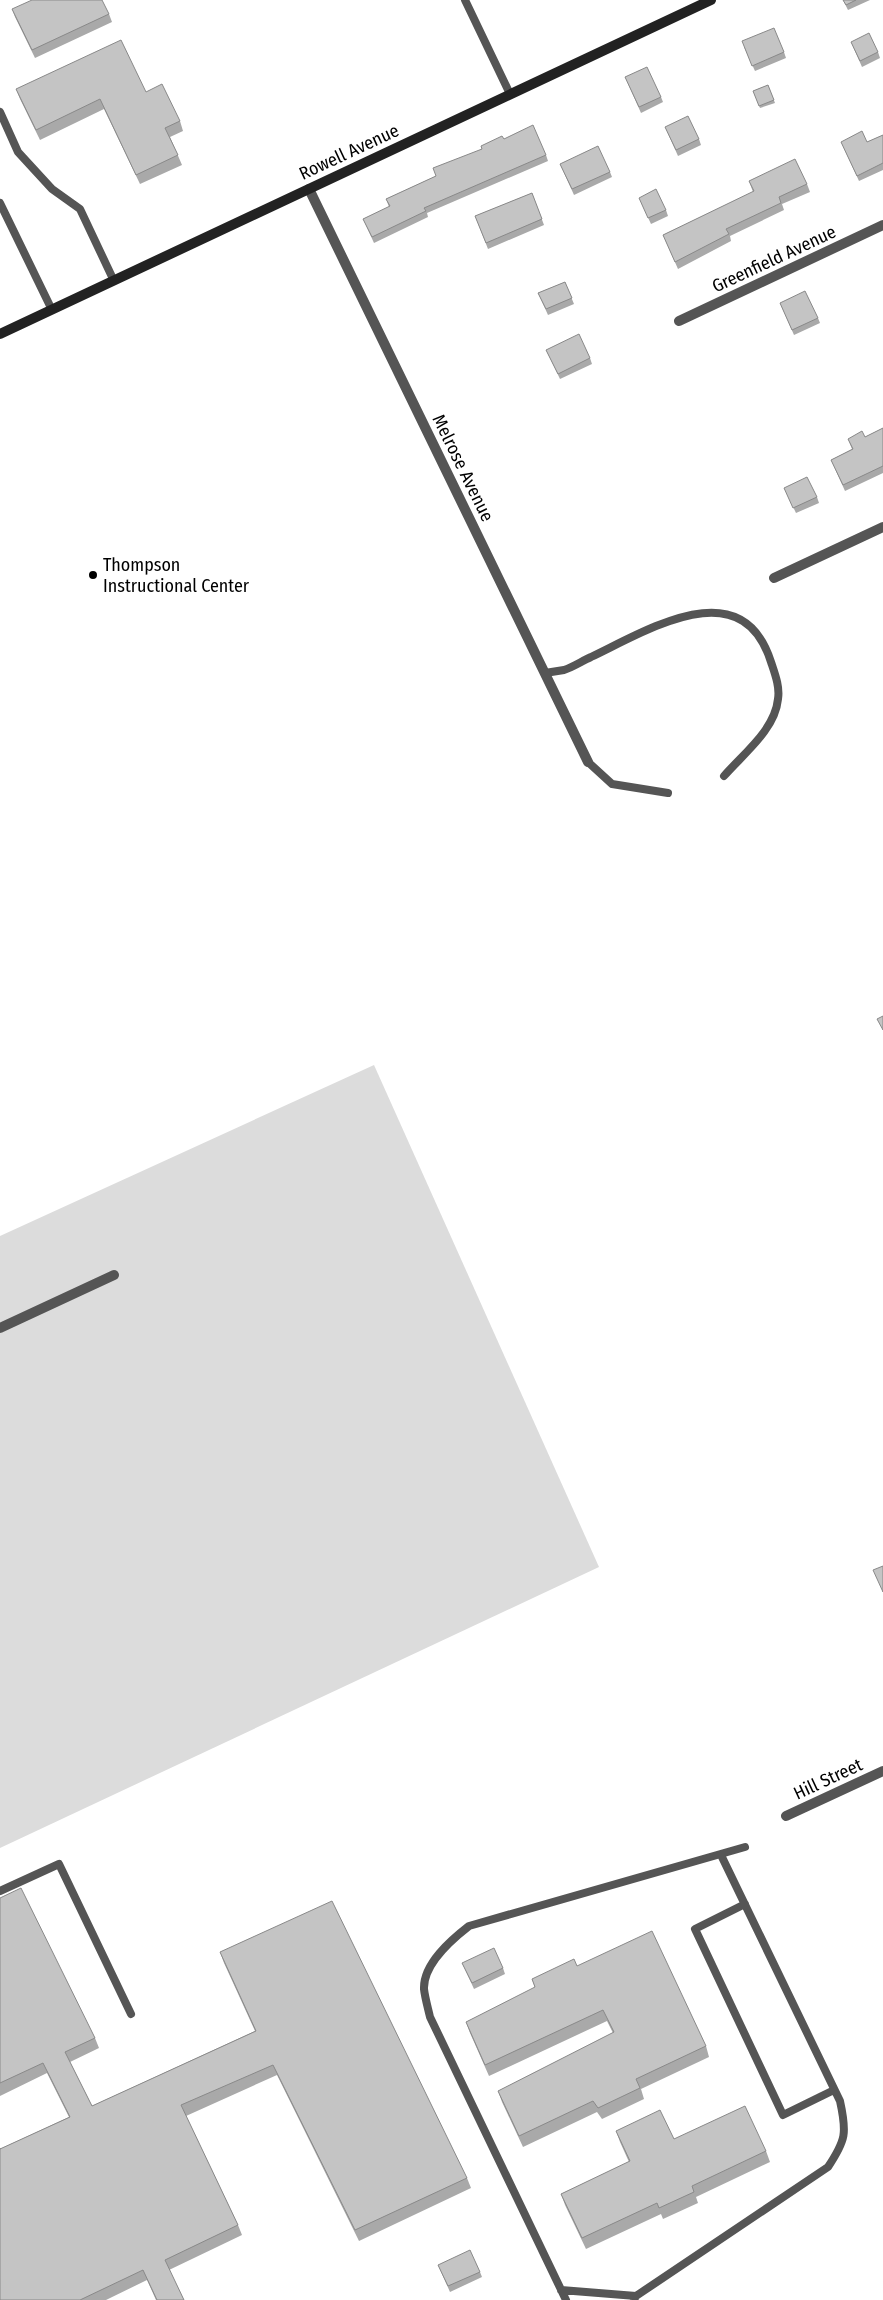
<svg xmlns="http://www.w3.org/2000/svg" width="883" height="2300" font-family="'Fira Sans Condensed',sans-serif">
	<rect width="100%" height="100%" fill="#fff"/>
	<path fill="#dcdcdc" d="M374 1065 599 1567 0 1848V1236Z"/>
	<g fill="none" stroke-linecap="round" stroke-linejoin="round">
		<path stroke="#555" stroke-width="8" d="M465 0 510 94
			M0 112 18 152 52 189 80 209 114 281
			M0 203 52 310
			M545 673C551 672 558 671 564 670 573 667 582 661 591 657 648 630 742 570 771 662 775 674 780 687 778 699 775 730 743 754 724 776
			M588 762 612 784 668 793
			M0 1891 59 1864 131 2014
			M745 1904 695 1929 783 2115 834 2090
			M561 2290 636 2296
			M566 2300 430 2017C428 2008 425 1998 424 1989 423 1964 451 1940 469 1926L745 1847
			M634 2300 636 2296 828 2167C846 2140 847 2133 840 2101L721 1855"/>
		<path stroke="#555" stroke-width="10" d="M309 189 588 762
			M679 321 883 225
			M774 578 883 527
			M0 1328 114 1275
			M786 1816 883 1771"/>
		<path stroke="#222" stroke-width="10" d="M0 334 711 0"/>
	</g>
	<path fill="#a9a9a9" d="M843 0H870L848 10Z
		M12 9 109 14 112 22 35 58 15 17Z
		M851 42 878 52 880 58 862 67Z
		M744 47 784 52 786 58 755 71Z
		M625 77 661 97 663 102 641 113Z
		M768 85 775 103 760 108 753 91Z
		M16 89 146 92 180 121 183 131 170 137 182 165 140 184 104 109 40 140 20 99Z
		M665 127 699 139 701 145 678 156Z
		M883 135V170L859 181 841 142H867Z
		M504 139 546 155 548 161 427 213 428 217 374 243 363 219 389 207 386 199 436 176 482 149Z
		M560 164 610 172 612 177 574 195Z
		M749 181 807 184 810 192 782 204 784 210 730 236 731 241 678 269 663 235 753 192Z
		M532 193 544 225 488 249 475 216Z
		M639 198 666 210 668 216 651 224Z
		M565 282 574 304 548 315 538 293Z
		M780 303 818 318 820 323 794 335Z
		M546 350 590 358 592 364 560 379Z
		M883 428V473L845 491 831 460 852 449 848 439 865 437Z
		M784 488 817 497 819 503 796 513Z
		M0 1898 95 2038 99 2048 70 2062 92 2106 255 2031 224 1963 220 1952 467 2178 471 2188 359 2241 277 2075 186 2116 238 2225 242 2235 169 2270 184 2300H156L147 2280 106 2300H0V2149L69 2117 47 2073 0 2096Z
		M462 1963 503 1968 505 1974 474 1989Z
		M577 1966 706 2046 709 2057 641 2089 644 2099 602 2119 597 2112 523 2147 502 2102 498 2091 613 2033 607 2021 489 2076 470 2033 466 2022 535 1988 532 1979Z
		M616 2131 766 2151 770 2162 696 2197 698 2203 663 2219 661 2214 586 2249 565 2205 561 2194 629 2162 620 2142Z
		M438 2265 480 2272 482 2277 450 2292Z"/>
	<path fill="#c4c4c4" stroke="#898989" d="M32 0H102L109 14 32 50 12 9Z
		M843 0H856L846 5Z
		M774 28 784 52 752 66 742 41Z
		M869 33 878 52 860 61 851 42Z
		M121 40 146 92 162 84 180 121 165 128 178 155 136 175 100 99 36 130 16 89Z
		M647 67 661 97 639 107 625 77Z
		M768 85 774 100 759 106 753 91Z
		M688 116 699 139 676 150 665 127Z
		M533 125 546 155 424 208 426 211 372 237 363 219 390 206 386 199 436 176 433 168 482 149 481 146 502 136 504 139Z
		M862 131 867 142 883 135V163L857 176 841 142Z
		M598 146 610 172 572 189 560 164Z
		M795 159 807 184 779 197 781 203 726 229 729 234 675 262 663 235 754 191 749 181Z
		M656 189 666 210 648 218 639 198Z
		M532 193 542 219 486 243 475 216Z
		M565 282 572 298 546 309 538 293Z
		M805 291 818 318 792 330 780 303Z
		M579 334 590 358 558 374 546 350Z
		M883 428V466L843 485 831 460 853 449 848 439 862 431 865 437Z
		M807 477 817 497 793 508 784 488Z
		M883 1016V1030L877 1019Z
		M883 1566V1592L873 1570Z
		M21 1888 95 2038 65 2052 92 2106 256 2031 220 1952 332 1901 467 2178 355 2230 273 2065 181 2105 238 2225 165 2260 184 2300H157L143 2270 80 2300H0V2148V2149L70 2117 43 2063 0 2083V1898Z
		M652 1931 706 2046 636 2079 640 2088 598 2108 593 2101 519 2136 498 2091 614 2032 603 2010 485 2065 466 2022 535 1987 532 1979 574 1959 577 1966Z
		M494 1948 503 1968 472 1983 462 1963Z
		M745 2106 766 2151 692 2186 694 2192 659 2208 657 2203 582 2238 561 2194 630 2161 616 2131 660 2110 674 2139Z
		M470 2250 480 2272 448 2286 438 2265Z"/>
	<circle fill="#000" stroke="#fff" stroke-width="2" cx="93" cy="575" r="5"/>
	<g text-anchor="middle" stroke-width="5" stroke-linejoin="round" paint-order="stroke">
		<g font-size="18" fill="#000" stroke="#fff">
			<text transform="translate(349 152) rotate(-25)" y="6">Rowell Avenue</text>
			<text transform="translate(774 259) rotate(-25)" y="6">Greenfield Avenue</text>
			<text transform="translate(463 468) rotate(64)" y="6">Melrose Avenue</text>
			<text transform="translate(828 1779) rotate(-25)" y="6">Hill Street</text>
		</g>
		<g font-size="18" fill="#000" stroke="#fff" text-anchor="start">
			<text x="103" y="571">Thompson<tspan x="103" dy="21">Instructional Center</tspan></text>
		</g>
	</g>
</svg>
